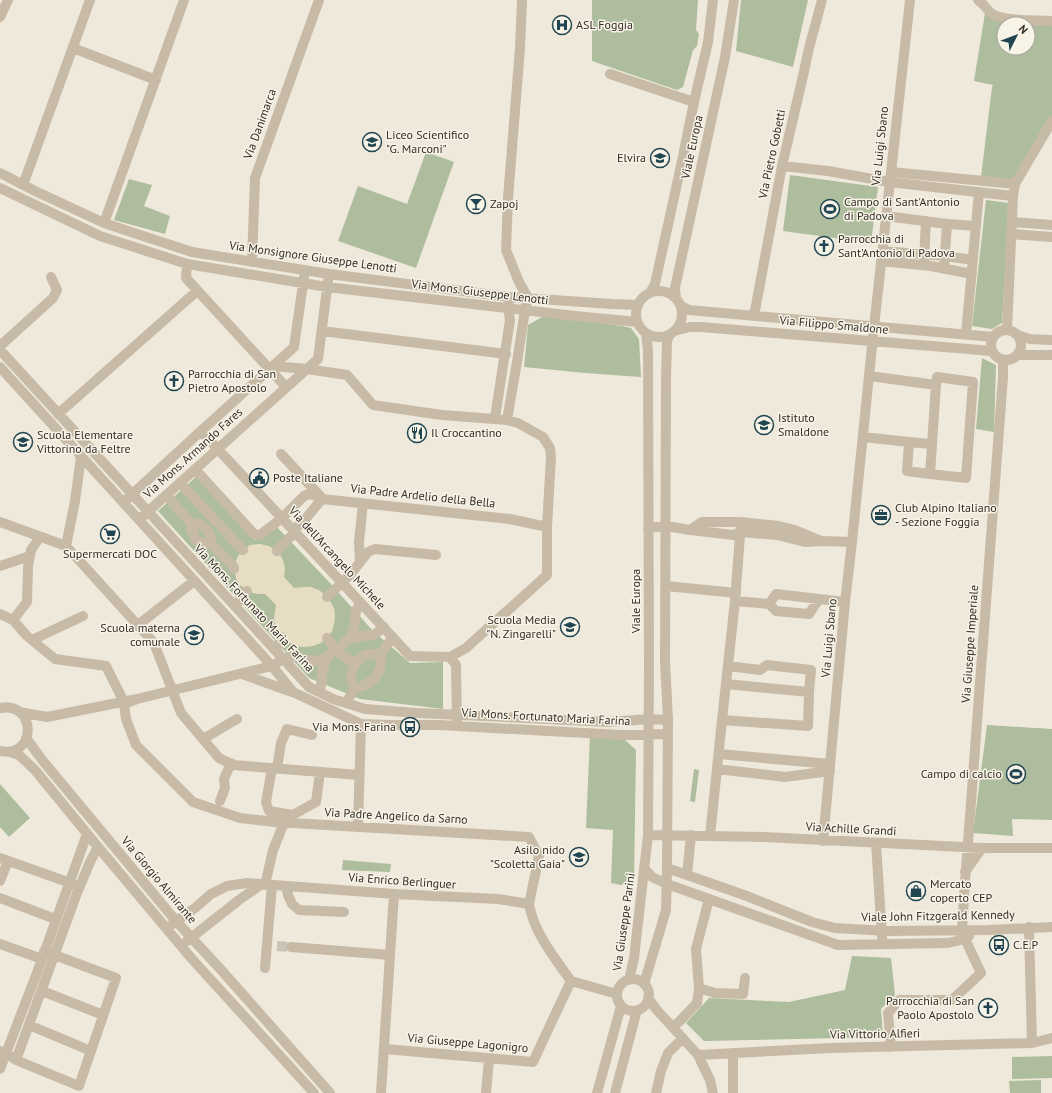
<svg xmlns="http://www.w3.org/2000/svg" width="1052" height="1093" font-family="'PT Sans',sans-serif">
	<rect width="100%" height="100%" fill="#efe9db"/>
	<path fill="#adbd9d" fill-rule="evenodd" d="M592 0H698L696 30 699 34 697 46 693 50 683 87 677 90 592 61Z
		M741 0H808L793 67 736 51Z
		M986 7 991 13 1052 21V121L1015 184 981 177 992 87 993 85 974 81ZM1004 24H1028V48H1004Z
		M426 152 454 162 416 268 338 241 358 186 407 204Z
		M790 175 878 187 871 243 783 231Z
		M129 179 152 185 144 206 170 216 165 234 114 220Z
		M986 200 1009 203 1002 323 992 329 972 326Z
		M544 316 622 326 631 328 639 339 641 377 585 373 524 367 528 325Z
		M982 358 996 365 994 432 976 429Z
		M198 475 255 540 276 526 330 583 373 631 410 663 443 662V709L360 699 309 678 158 511Z
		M987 725 1052 729V820L1012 819 1013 836 973 833Z
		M590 735 622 737 636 750 634 881 621 885 611 883 613 830 586 828Z
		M694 769 699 770 695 802 690 801Z
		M0 784 30 818 9 837 0 827Z
		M343 860 391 864 390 872 342 870Z
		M852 956 891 958 895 995 881 1009 883 1037 704 1041 686 1023 709 998 789 1002 845 990Z
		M1052 1056V1078L1012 1079V1057Z
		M1041 1080V1093H1010L1009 1081Z"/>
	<path fill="#e6ddc3" d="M260 544 269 546 277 551 281 556 284 563 285 570 284 577 294 588 303 587H311L319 590 325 595 330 601 334 608 335 616 334 624 332 631 327 638 321 643 313 646 304 647 296 646 288 642 281 637 275 625 274 618 276 605 265 594H259L253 593 247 591 240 585 236 578 234 569 235 562 238 556 243 550 250 545Z"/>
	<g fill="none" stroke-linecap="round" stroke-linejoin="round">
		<path stroke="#cac4b7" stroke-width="10" stroke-dasharray="10 5" stroke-linecap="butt" d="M277 946 291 947"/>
		<path stroke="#c7bba8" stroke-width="10" d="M978 0C985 5 986 9 991 13 1001 22 1038 20 1052 21
			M0 17 8 0
			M73 48 156 80
			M610 74 694 102
			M782 166 828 171 889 182 1013 196
			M891 172 1015 184
			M0 173 35 191 104 223 131 232 192 252 329 274 510 297 612 304 638 305
			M23 185 90 0
			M0 188 100 236 187 264 327 287 575 316 637 322
			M886 216 947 224 944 269
			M1012 222 1052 225
			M104 223 184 0
			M947 224 976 226
			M1011 234 1052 237
			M882 251 945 256 973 260
			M881 261 931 266 972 274
			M924 261 926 221
			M252 262 255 178 319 0
			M187 264 186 278 286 387
			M636 314a23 23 0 1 1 46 0a23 23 0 1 1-46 0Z
			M650 293 655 284 682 161 694 102 708 42 713 0
			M676 298 675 288 725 57 734 0
			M680 305 689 310 993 337
			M754 316 782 166 803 76 809 48 822 0
			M1007 330 1013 196 1015 184 1052 121
			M991 345a15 15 0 1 1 30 0a15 15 0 1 1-30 0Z
			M322 331 506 354
			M674 331 690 327H701L992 351
			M966 334 979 192
			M1017 335 1030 339 1052 340
			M0 346 53 298 57 290 51 277
			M0 350 309 687 333 699 365 709 417 713 609 722 649 719 668 720
			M1017 355H1052
			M273 366 307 369 347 375 373 405 442 415 507 420 518 423 543 437 550 448 551 457 547 527V575L466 648 450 657
			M0 367 272 666 293 692 361 724 389 725H439L621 735 667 734
			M869 376 936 385 937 377 973 382 966 478 930 474
			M58 414 197 291
			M495 418 510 320 508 308 509 302
			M507 420 517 362 525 310 528 298 519 282 506 250 508 198 520 48 522 0
			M201 431 410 656 450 657
			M863 437 909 442
			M932 444 909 442 907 471 930 474 936 385
			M281 454 321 497
			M195 469 254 534 260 535 282 518 304 496 309 494 314 495 322 499 510 519 547 527
			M180 483 243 550
			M166 495 191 523C204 523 212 531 211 544
			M127 499 201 431 273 366 294 347 304 277
			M143 516 318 359 328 281
			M0 522 66 546 154 643 181 713 219 758 233 765 359 775
			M191 523V529L196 540 203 543 211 544 234 567V569
			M648 528 666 526 690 530 733 535 741 532 777 535 805 542 822 541 852 542
			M293 530 302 523 322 499
			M690 530 702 522H741L779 526 795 530 819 540
			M40 537 31 550 28 567 27 602 13 620 27 636 55 659 106 666 124 702
			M66 546 75 501 81 457
			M277 551 295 532
			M360 562 359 542 363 503
			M0 566 30 556
			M666 586 736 593
			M327 597 350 575 368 552 375 549 436 555
			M735 601 769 604
			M769 604 776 594 845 602
			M769 604 776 611 809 614 819 599
			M235 606 247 591
			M0 614 13 620
			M138 625 194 581
			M327 638 336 650 354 664
			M349 639 367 635H374L384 627
			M32 640 83 616
			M274 649 278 646 281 637
			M450 657 456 665 457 722
			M242 674 292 692
			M726 684 809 692 811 670 767 665 760 670 728 666
			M355 688C372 685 384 673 380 655
			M320 692 323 669 327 657
			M137 699 124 704 126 719 136 745 193 802 240 818 275 822 529 837 539 856 529 904C534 933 554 957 571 981L617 994
			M346 703 355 688C346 676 355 657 370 654 373 654 377 655 380 655L393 637
			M0 708C37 701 37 759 0 751
			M19 712 47 717 137 699 272 666 283 659 293 656 306 660 317 661 327 657 349 639 354 629 356 610 361 603
			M722 720 808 726 809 692
			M26 738 43 761 176 921 223 972 330 1093
			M203 739 237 719
			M10 752 19 755 35 770 98 847 192 959 314 1093
			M719 754 830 764
			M272 768 266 802 269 811 293 815 316 802 320 772
			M277 768 281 743 287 729 312 735
			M717 769 785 777 830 771
			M220 801 225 788 224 779 231 763
			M358 827 361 724
			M648 835 764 837 982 848H1052
			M710 836 722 720 735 601 741 522
			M823 841 845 602 852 542 874 327 910 0
			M876 843 882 937
			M0 858 76 885
			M644 868 652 877 667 884 838 945 948 943 965 939 969 936
			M667 868 744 895 812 922 835 928 887 931 988 930 1052 927
			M965 872 982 848
			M687 875 691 835
			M0 881 8 861
			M265 885 273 850 284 823
			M286 886 288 895 292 904 299 910 344 912
			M0 898 55 919
			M171 925 195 908 211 894 227 886 247 883 394 894 498 899 529 904
			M1029 927 1032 1043
			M187 941 239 900 262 884
			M0 944 42 959
			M291 947 390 955
			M265 968 272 885
			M617 995a16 16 0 1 1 32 0a16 16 0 1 1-32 0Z
			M629 980 634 958 648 835 649 664 648 350 646 333
			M644 984 666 910 667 868 668 720 665 661 666 380 667 341 670 334
			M699 988 696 949 709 899
			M42 991 103 1015
			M648 998 656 1009 698 1055 710 1080 713 1093
			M29 1025 91 1051
			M673 1027 680 1021 697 1003 699 988 715 993 743 994 745 978
			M891 1047 888 1013 899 1000H952L981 973 965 939 962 930 965 882 1003 377V360
			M385 1049 533 1062 553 1019 571 981
			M0 1051 6 1053 16 1060 79 1086 116 978 44 951
			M698 1055 830 1048 1032 1043 1052 1038
			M16 1060 77 893 90 862 98 847
			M0 1069 38 970 87 834
			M381 1093 394 894
			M486 1093 489 1059
			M597 1093 621 1006
			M615 1093 637 1010
			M656 1093 661 1071 668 1053 683 1038
			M733 1093V1053"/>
	</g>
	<defs>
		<symbol id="hospital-ring" viewBox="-11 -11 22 22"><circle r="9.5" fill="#f8f3e7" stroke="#214652" stroke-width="1.5"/><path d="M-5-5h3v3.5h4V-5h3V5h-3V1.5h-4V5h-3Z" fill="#214652"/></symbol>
		<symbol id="school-ring" viewBox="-11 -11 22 22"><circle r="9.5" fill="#f8f3e7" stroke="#214652" stroke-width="1.5"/><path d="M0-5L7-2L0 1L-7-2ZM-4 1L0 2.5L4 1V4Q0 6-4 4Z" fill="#214652"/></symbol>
		<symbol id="bar-ring" viewBox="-11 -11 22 22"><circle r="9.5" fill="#f8f3e7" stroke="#214652" stroke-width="1.5"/><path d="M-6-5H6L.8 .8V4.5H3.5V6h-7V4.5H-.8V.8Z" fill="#214652"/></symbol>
		<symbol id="stadium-ring" viewBox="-11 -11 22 22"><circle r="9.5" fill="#f8f3e7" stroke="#214652" stroke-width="1.5"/><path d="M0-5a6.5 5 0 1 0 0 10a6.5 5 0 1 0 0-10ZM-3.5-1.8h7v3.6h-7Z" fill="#214652"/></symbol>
		<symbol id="church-ring" viewBox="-11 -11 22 22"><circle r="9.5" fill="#f8f3e7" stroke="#214652" stroke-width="1.5"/><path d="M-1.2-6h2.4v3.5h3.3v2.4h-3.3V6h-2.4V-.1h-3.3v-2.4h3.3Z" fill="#214652"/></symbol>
		<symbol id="restaurant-ring" viewBox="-11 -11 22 22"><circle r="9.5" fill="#f8f3e7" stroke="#214652" stroke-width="1.5"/><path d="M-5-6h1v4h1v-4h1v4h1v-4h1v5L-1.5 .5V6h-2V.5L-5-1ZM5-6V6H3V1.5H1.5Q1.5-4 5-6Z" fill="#214652"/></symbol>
		<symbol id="civic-ring" viewBox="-11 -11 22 22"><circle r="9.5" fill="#f8f3e7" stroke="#214652" stroke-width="1.5"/><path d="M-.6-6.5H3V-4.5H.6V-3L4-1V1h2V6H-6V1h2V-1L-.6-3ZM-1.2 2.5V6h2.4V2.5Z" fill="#214652"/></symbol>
		<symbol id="office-ring" viewBox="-11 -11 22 22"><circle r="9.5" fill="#f8f3e7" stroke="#214652" stroke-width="1.5"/><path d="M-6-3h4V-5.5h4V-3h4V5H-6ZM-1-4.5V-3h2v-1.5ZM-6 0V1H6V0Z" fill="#214652"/></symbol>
		<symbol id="supermarket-ring" viewBox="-11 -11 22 22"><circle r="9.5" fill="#f8f3e7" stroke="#214652" stroke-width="1.5"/><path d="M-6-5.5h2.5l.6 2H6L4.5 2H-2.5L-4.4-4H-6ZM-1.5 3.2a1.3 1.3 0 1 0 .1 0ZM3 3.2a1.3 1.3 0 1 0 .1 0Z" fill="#214652"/></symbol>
		<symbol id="bus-ring" viewBox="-11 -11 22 22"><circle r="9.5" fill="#f8f3e7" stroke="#214652" stroke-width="1.5"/><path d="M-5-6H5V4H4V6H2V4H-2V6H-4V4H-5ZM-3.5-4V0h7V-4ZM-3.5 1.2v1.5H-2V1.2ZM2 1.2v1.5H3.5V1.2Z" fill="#214652"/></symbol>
		<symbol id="shop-ring" viewBox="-11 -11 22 22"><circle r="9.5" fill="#f8f3e7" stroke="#214652" stroke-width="1.5"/><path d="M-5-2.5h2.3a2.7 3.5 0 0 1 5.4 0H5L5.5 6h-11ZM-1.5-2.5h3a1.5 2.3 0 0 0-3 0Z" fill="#214652"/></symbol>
	</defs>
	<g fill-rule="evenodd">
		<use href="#hospital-ring" x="551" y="14" width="22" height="22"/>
		<use href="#school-ring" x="361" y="131" width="22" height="22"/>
		<use href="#school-ring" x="649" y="147" width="22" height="22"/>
		<use href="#bar-ring" x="465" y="193" width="22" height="22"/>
		<use href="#stadium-ring" x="819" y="198" width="22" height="22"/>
		<use href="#church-ring" x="813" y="235" width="22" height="22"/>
		<use href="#church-ring" x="163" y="370" width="22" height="22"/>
		<use href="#school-ring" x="753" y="414" width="22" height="22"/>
		<use href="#restaurant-ring" x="406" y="422" width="22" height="22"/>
		<use href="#school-ring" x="12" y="431" width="22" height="22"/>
		<use href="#civic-ring" x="248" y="467" width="22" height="22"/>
		<use href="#office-ring" x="870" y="504" width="22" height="22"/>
		<use href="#supermarket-ring" x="99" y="523" width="22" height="22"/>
		<use href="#school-ring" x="559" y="616" width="22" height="22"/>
		<use href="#school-ring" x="183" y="624" width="22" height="22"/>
		<use href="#bus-ring" x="399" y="716" width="22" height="22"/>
		<use href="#stadium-ring" x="1005" y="763" width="22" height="22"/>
		<use href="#school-ring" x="568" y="846" width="22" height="22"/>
		<use href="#shop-ring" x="905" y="880" width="22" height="22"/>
		<use href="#bus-ring" x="988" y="934" width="22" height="22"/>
		<use href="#church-ring" x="977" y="997" width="22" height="22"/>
	</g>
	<g text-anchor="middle" stroke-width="3" stroke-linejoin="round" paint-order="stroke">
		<g font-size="12" fill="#342e28" stroke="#f8f3e7" text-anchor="start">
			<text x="576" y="29">ASL Foggia</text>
			<text x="386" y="139">Liceo Scientifico<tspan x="386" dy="14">"G. Marconi"</tspan></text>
			<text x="646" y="162" text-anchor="end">Elvira</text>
			<text x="844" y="206">Campo di Sant'Antonio<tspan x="844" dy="14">di Padova</tspan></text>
			<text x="490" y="208">Zapoj</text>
			<text x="838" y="243">Parrocchia di<tspan x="838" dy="14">Sant'Antonio di Padova</tspan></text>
			<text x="188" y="378">Parrocchia di San<tspan x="188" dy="14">Pietro Apostolo</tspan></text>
			<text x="778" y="422">Istituto<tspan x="778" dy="14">Smaldone</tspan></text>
			<text x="431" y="437">Il Croccantino</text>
			<text x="37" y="439">Scuola Elementare<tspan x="37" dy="14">Vittorino da Feltre</tspan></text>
			<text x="273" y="482">Poste Italiane</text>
			<text x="895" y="512">Club Alpino Italiano<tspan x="895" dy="14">- Sezione Foggia</tspan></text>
			<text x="110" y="558" text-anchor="middle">Supermercati DOC</text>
			<text x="556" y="624" text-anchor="end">Scuola Media<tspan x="556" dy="14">"N. Zingarelli"</tspan></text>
			<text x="180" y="632" text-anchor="end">Scuola materna<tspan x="180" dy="14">comunale</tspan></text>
			<text x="396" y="731" text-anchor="end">Via Mons. Farina</text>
			<text x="1002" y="778" text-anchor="end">Campo di calcio</text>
			<text x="565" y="854" text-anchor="end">Asilo nido<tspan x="565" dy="14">"Scoletta Gaia"</tspan></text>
			<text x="930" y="888">Mercato<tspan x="930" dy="14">coperto CEP</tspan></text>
			<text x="1013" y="949">C.E.P</text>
			<text x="974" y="1005" text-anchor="end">Parrocchia di San<tspan x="974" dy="14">Paolo Apostolo</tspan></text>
		</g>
		<g font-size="12" fill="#342e28" stroke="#f8f3e7">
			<text transform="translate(260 124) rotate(-70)" y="4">Via Danimarca</text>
			<text transform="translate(880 146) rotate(-84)" y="4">Via Luigi Sbano</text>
			<text transform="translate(692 147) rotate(-78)" y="4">Viale Europa</text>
			<text transform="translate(772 154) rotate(-78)" y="4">Via Pietro Gobetti</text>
			<text transform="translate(313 257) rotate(8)" y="4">Via Monsignore Giuseppe Lenotti</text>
			<text transform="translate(480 292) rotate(7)" y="4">Via Mons. Giuseppe Lenotti</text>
			<text transform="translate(834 325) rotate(5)" y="4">Via Filippo Smaldone</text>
			<text transform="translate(193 453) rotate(-42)" y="4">Via Mons. Armando Fares</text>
			<text transform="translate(423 496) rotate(6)" y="4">Via Padre Ardelio della Bella</text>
			<text transform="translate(337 558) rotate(47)" y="4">Via dell'Arcangelo Michele</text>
			<text transform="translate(636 601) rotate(-90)" y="4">Viale Europa</text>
			<text transform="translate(254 608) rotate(47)" y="4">Via Mons. Fortunato Maria Farina</text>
			<text transform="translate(829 638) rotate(-85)" y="4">Via Luigi Sbano</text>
			<text transform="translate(970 644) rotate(-86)" y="4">Via Giuseppe Imperiale</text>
			<text transform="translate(546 717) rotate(3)" y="4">Via Mons. Fortunato Maria Farina</text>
			<text transform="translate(396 816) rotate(3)" y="4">Via Padre Angelico da Sarno</text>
			<text transform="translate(851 829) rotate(3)" y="4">Via Achille Grandi</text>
			<text transform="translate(159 880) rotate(50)" y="4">Via Giorgio Almirante</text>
			<text transform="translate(402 881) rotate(4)" y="4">Via Enrico Berlinguer</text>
			<text transform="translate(938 916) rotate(-1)" y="4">Viale John Fitzgerald Kennedy</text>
			<text transform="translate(624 922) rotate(-82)" y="4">Via Giuseppe Parini</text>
			<text transform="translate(875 1034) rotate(-1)" y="4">Via Vittorio Alfieri</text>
			<text transform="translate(468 1043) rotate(5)" y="4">Via Giuseppe Lagonigro</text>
		</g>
	</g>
	<g transform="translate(1016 36) rotate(48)"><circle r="19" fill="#f8f3e7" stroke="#aaa49b"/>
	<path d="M0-3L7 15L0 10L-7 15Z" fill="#214652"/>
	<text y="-6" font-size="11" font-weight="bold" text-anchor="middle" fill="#342e28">N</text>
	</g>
</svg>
